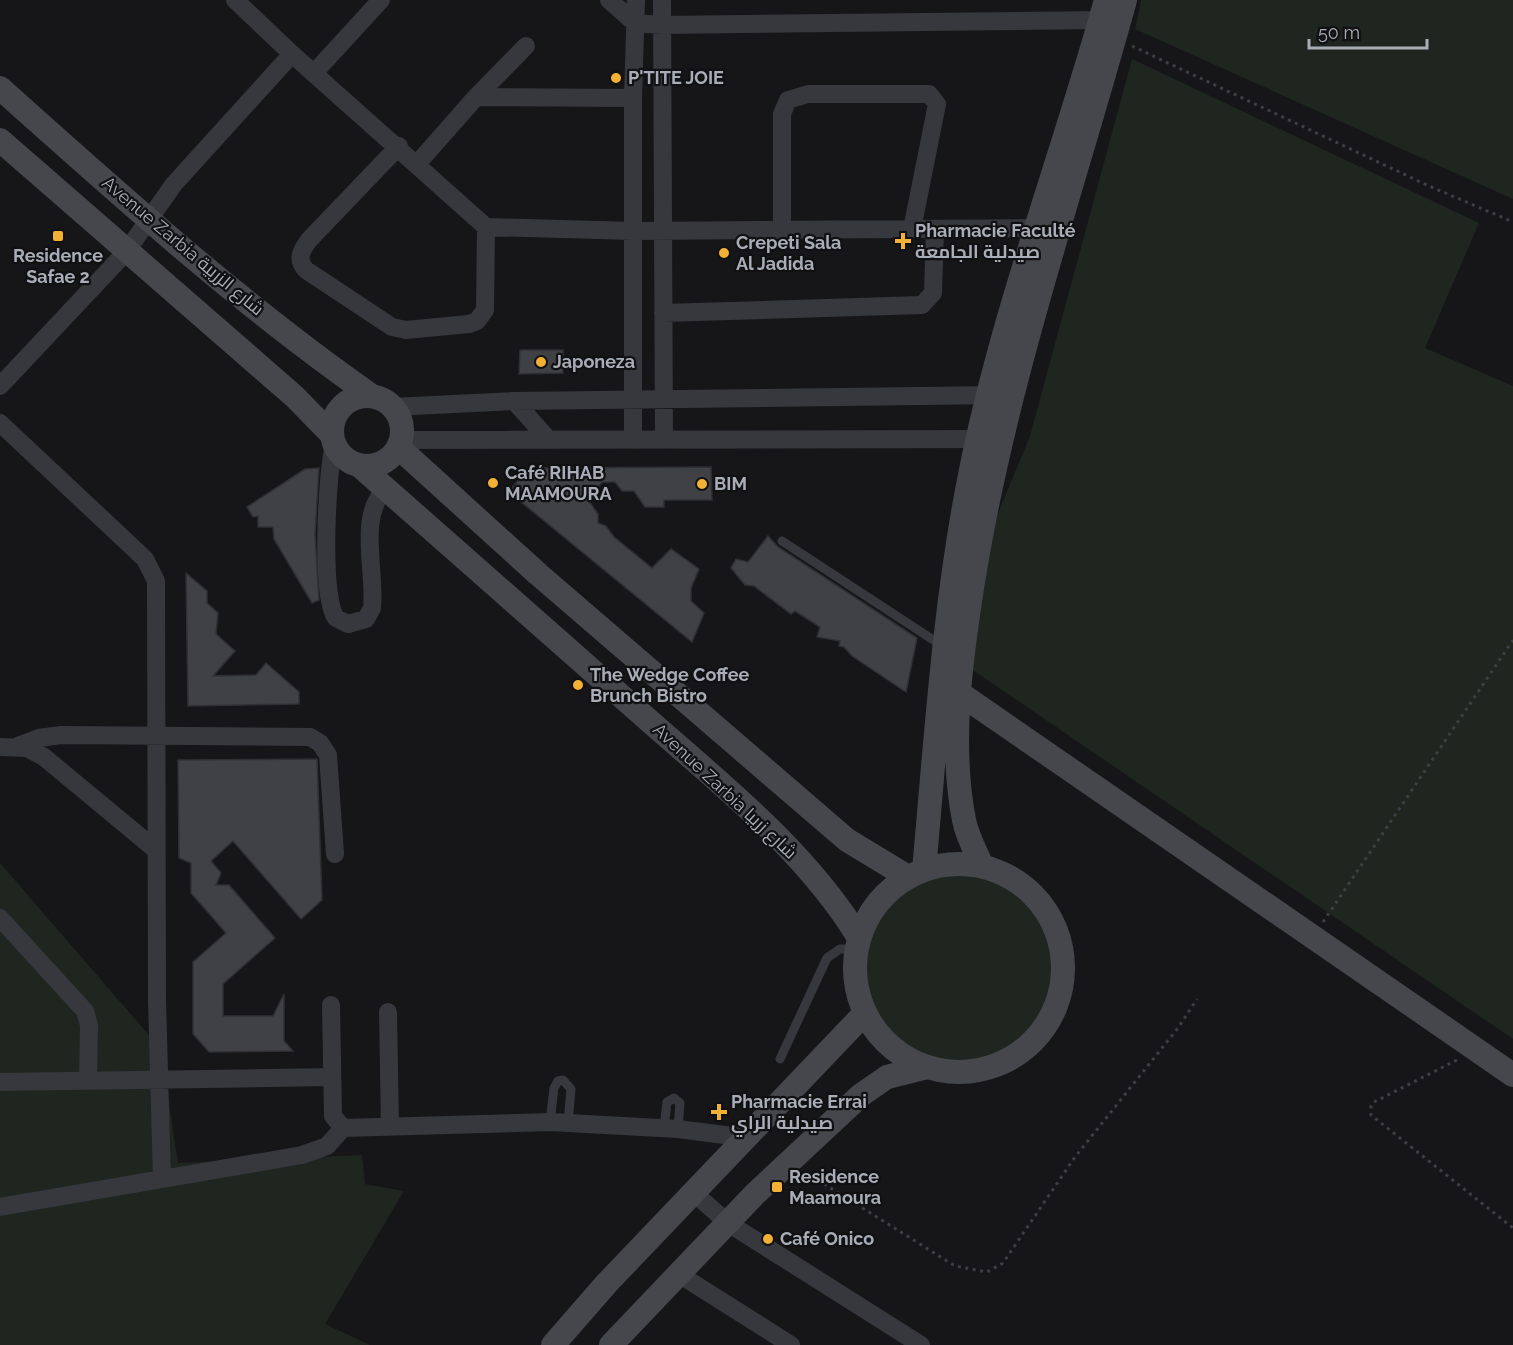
<svg xmlns="http://www.w3.org/2000/svg" width="1513" height="1345" font-family="Raleway,Cairo,sans-serif">
	<rect width="100%" height="100%" fill="#161618"/>
	<path fill="#1e261f" d="M1141 0H1513V199L1135 29Z
		M1132 59 1479 223 1425 348 1513 386V1039L942 649 1030 436Z
		M0 863 161 1049 178 1163 362 1155 365 1184 404 1191 325 1324 370 1345H0Z
		M866 968a93 93 0 1 1 186 0a93 93 0 1 1-186 0Z"/>
	<path fill="#404145" stroke="#303034" stroke-width="1.5" d="M520 350H563V373L519 374Z
		M711 467 712 500H664V507H645L634 491H622L615 482H602L588 500 598 514V523L606 526 614 537 652 568 671 549 699 569 691 588V601L704 613 692 642 509 492 528 468Z
		M319 468 315 534 319 600 312 603 274 539 273 527H258V516L253 517 247 507 305 469Z
		M768 536 778 547 917 638 906 692 852 656 844 647 839 646 840 641 817 637 820 627 795 611 791 614 754 586 745 585 731 568 736 559 748 562Z
		M186 573 207 591V603L218 613 216 634 235 651 213 676 256 675 266 663 299 692V704L188 706Z
		M317 759 322 900 301 919 233 841 211 861 221 873 216 885H229L275 938 223 984V1016H273L284 994V1041L293 1051 209 1052 193 1034V962L226 933 191 893V863L179 858 178 760Z"/>
	<g fill="none" stroke-linecap="round" stroke-linejoin="round">
		<path stroke="#3d3f44" stroke-width="3" stroke-dasharray="3 4.5" stroke-linecap="butt" d="M1132 46 1429 186 1513 222
			M1323 922 1513 640
			M1457 1060 1374 1102 1371 1106V1115L1513 1228
			M805 1172 955 1266 987 1272 1003 1263 1075 1157 1178 1028 1197 999"/>
		<path stroke="#37383d" stroke-width="9" d="M782 541 944 647
			M780 1059 827 958 840 949H857
			M550 1122 554 1088 558 1081 563 1080 571 1089 568 1123
			M664 1128 667 1102 674 1098 680 1103 678 1129"/>
		<path stroke="#37383d" stroke-width="18" d="M235 0 292 54 486 227 634 231 1036 228
			M609 0 635 23 661 25 1100 20
			M662 0 664 440
			M314 73 381 0
			M476 97 526 46
			M399 146 309 240C301 251 296 259 306 270L392 327 406 330 469 324 477 321 485 310 486 227
			M417 164 476 97 633 98
			M782 229V114L788 100 808 94H929L937 104 912 229
			M663 313 922 305 933 293 935 229
			M0 386 126 252 174 184 292 54
			M514 401 549 440
			M392 407 514 401 999 395
			M0 423 145 559 156 581 157 1000 162 1179
			M401 440 990 439
			M633 440V98L636 0
			M334 444C327 473 320 596 336 618L348 624 366 619 372 608C376 572 357 515 386 489
			M18 746 39 738 61 735 310 737 320 743 328 755 335 854
			M0 747 27 748 44 757 156 850
			M0 918 85 1011 89 1025 88 1081
			M331 1005 333 1116 343 1128 550 1122 678 1129 748 1138
			M388 1012 390 1127
			M0 1082 332 1077
			M695 1194 728 1223 921 1345
			M0 1207 302 1155 327 1146 343 1128
			M677 1273 791 1345"/>
		<path stroke="#45474d" stroke-width="24" d="M0 88C120 195 240 304 372 396
			M0 140 295 397 332 435
			M332 431a35 35 0 1 1 70 0a35 35 0 1 1-70 0Z
			M398 447 538 574 847 840 908 877
			M360 466C455 550 551 634 646 718 722 785 806 851 859 938
			M959 693 1513 1075
			M855 968a104 104 0 1 1 208 0a104 104 0 1 1-208 0Z
			M982 866C976 852 967 836 964 820 949 743 961 658 973 582 1005 383 1072 193 1125 0
			M924 870C936 739 944 605 970 475 1002 313 1062 158 1106 0
			M553 1345 607 1283 865 1013
			M611 1345 755 1194 861 1095 887 1077 927 1067"/>
	</g>
	<g fill="#f2b134" stroke="#111113" stroke-width="2">
		<circle cx="616" cy="78" r="6"/>
		<rect x="52" y="230" width="12" height="12" rx="3"/>
		<path d="M900 232h6v6h6v6h-6v6h-6v-6h-6v-6h6z"/>
		<circle cx="724" cy="253" r="6"/>
		<circle cx="541" cy="362" r="6"/>
		<circle cx="493" cy="483" r="6"/>
		<circle cx="702" cy="484" r="6"/>
		<circle cx="578" cy="685" r="6"/>
		<path d="M716 1103h6v6h6v6h-6v6h-6v-6h-6v-6h6z"/>
		<rect x="771" y="1181" width="12" height="12" rx="3"/>
		<circle cx="768" cy="1239" r="6"/>
	</g>
	<g text-anchor="middle" stroke-width="4.5" stroke-linejoin="round" paint-order="stroke">
		<g font-size="18" font-weight="bold" fill="#a8adb8" stroke="#111113" text-anchor="start">
			<text x="628" y="84">P'TITE JOIE</text>
			<text x="915" y="237">Pharmacie Faculté<tspan x="915" dy="21">صيدلية الجامعة</tspan></text>
			<text x="736" y="249">Crepeti Sala<tspan x="736" dy="21">Al Jadida</tspan></text>
			<text x="58" y="262" text-anchor="middle">Residence<tspan x="58" dy="21">Safae 2</tspan></text>
			<text x="553" y="368">Japoneza</text>
			<text x="505" y="479">Café RIHAB<tspan x="505" dy="21">MAAMOURA</tspan></text>
			<text x="714" y="490">BIM</text>
			<text x="590" y="681">The Wedge Coffee<tspan x="590" dy="21">Brunch Bistro</tspan></text>
			<text x="731" y="1108">Pharmacie Errai<tspan x="731" dy="21">صيدلية الراي</tspan></text>
			<text x="789" y="1183">Residence<tspan x="789" dy="21">Maamoura</tspan></text>
			<text x="780" y="1245">Café Onico</text>
		</g>
		<g font-size="18" fill="#a8adb8" stroke="#111113">
			<text transform="translate(183 246) rotate(40)" y="6">Avenue Zarbia شارع الزربية</text>
			<text transform="translate(725 791) rotate(43)" y="6">Avenue Zarbia شارع زربيا</text>
		</g>
	</g>
	<path d="M1309 39v9h118v-9" fill="none" stroke="#a8adb8" stroke-width="3"/>
	<text x="1318" y="39" font-size="18" fill="#a8adb8" stroke="#111113" stroke-width="4.5" paint-order="stroke">50 m</text>
</svg>
